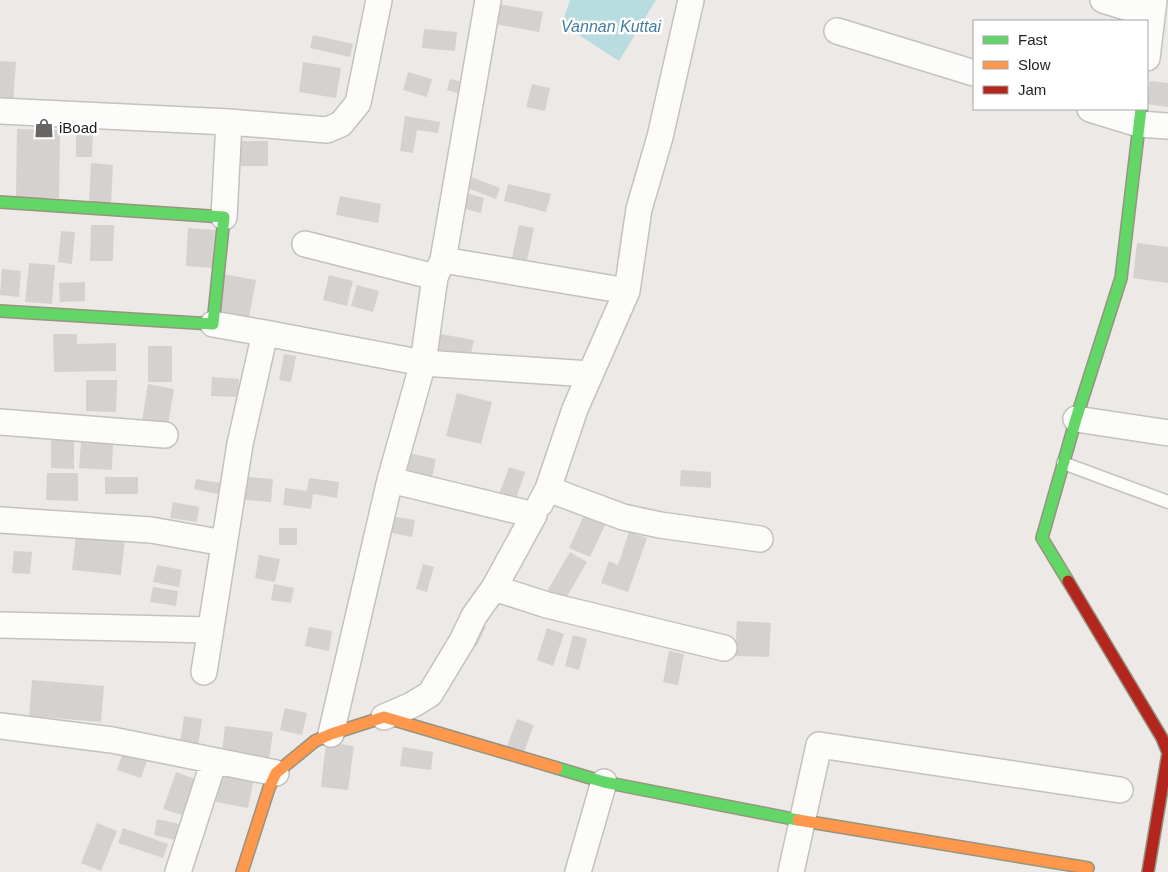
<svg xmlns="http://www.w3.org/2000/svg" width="1168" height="872" font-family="Helvetica,sans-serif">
	<rect width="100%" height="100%" fill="#ece9e6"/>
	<path fill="#b9dce0" d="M570 0H656L619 61 562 24Z"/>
	<path fill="#d4d1cf" d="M488 2 543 12 539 32 484 22Z
		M424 29 457 32 455 51 422 48Z
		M313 35 353 44 350 57 310 48Z
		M0 61 16 62 13 103 0 102Z
		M303 62 341 68 336 98 299 92Z
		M408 72 432 79 427 97 403 90Z
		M450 79 467 83 464 95 447 90Z
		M1150 81 1168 83V107L1147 104Z
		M532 84 550 88 545 111 526 107Z
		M405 116 440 122 438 133 417 130 413 153 400 151Z
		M17 129 60 130 59 198H16Z
		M76 131H93L92 157H76Z
		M241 141H268V166H241Z
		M91 163 113 165 111 204 89 203Z
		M469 176 500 188 496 199 465 187Z
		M508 184 551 194 546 212 504 201Z
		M462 192 484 198 481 213 458 207Z
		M340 196 381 204 378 223 336 215Z
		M91 225H114L113 261H90Z
		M519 225 534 228 525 270 510 267Z
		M188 228 215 230 212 268 186 266Z
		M61 231 75 232 72 264 58 262Z
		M1137 243 1168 247V283L1133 278Z
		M29 263 55 265 52 304 25 302Z
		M2 269 21 271 19 297 0 295Z
		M223 274 256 280 249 318 217 312Z
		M329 275 353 281 347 306 323 300Z
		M85 282V301L60 302 59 283Z
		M357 285 379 291 373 312 351 306Z
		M435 333 474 340 470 359 431 351Z
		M53 334H77V344L116 343V371L54 372Z
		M148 346H172V382H148Z
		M284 354 296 356 291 382 279 380Z
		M212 377 239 379 238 397 211 396Z
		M86 380H117L116 412 86 411Z
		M148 384 174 389 168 425 142 421Z
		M457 393 492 402 481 444 446 436Z
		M51 431H74V469L51 468Z
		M81 442 113 444 112 470 79 468Z
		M400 451 436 459 431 481 394 472Z
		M509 467 525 472 514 505 497 500Z
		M681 470 711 472V488L680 486Z
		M47 473H78V501L46 500Z
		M237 476 273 479 271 502 234 499Z
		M105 477H138V494H105Z
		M309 478 339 482 337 498 313 494 311 509 283 505 285 488 307 491Z
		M196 479 221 483 218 494 194 489Z
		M173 502 199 507 197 522 170 518Z
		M585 513 606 523 590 557 569 548Z
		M391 516 415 520 412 537 388 532Z
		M279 528H297V545H279Z
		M629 532 647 538 628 592 601 583 609 561 618 565Z
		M76 535 125 539 121 575 72 570Z
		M14 551 32 552 30 574 12 573Z
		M570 552 587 562 563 603 546 593Z
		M259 555 280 559 275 582 255 578Z
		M423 564 434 567 427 592 416 589Z
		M157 565 182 570 179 587 153 582Z
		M274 584 294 588 291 603 271 600Z
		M153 587 178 591 176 606 150 602Z
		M473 621 486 626 477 646 465 641Z
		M737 621 771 623 769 657 735 656Z
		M309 627 332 631 329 651 305 646Z
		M547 628 564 634 553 666 537 660Z
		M573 635 587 639 579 670 565 666Z
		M669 651 684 654 678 685 663 682Z
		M32 680 104 686 101 722 29 716Z
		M285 708 307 713 302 735 280 730Z
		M184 716 202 719 198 746 180 743Z
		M517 719 534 725 522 757 505 751Z
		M225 726 273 732 269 759 222 752Z
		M326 742 354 746 348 790 321 787Z
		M125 746 149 755 141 778 117 770Z
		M403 747 433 752 431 770 400 766Z
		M223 767 255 773 248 808 216 802Z
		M176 772 195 779 182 815 163 809Z
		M157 819 184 825 180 841 154 835Z
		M97 823 117 831 101 871 81 863Z
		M123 828 168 844 163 858 118 843Z"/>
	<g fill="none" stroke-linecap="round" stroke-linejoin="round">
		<defs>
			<path id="lane" d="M1063 463 1168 502"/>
			<path id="street" d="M488 0 443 260 435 277 423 363 590 374
				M1103 0 1152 15
				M837 31 974 73
				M1147 58 1154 0
				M1090 109 1139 124 1168 126
				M0 111 229 122 327 130 341 124 358 103 379 0
				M224 217 229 122
				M305 244 435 277
				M443 260 627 291
				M265 333 423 363 390 480 331 734
				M1076 419 1168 433
				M0 422 165 435
				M548 489 575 409 627 291 639 209 660 137 691 0
				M540 504 548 489 623 517 660 525 760 539
				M0 520 151 530 224 543
				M494 588 547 605 724 648
				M0 625 210 630
				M204 672 240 444 265 333 213 324
				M384 717 412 705 430 694 462 641 474 616 494 588 534 515 390 480
				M0 726 112 740 276 773
				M178 872 214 761
				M578 872 604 782
				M791 872 819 745 1120 790"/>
			<path id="fast" d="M0 202 224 217 213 324 0 311
				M1068 581 1042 538 1076 419 1121 278 1141 109
				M557 768 604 782 798 820"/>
			<path id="slow" d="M798 820 1088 868
				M242 872 269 788 276 773 315 741 331 734 384 717 557 768"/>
			<path id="jam" d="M1068 581 1162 738 1168 753 1148 872"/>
		</defs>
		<use href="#lane" stroke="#c3c2c1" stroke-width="15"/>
		<use href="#street" stroke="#c3c2c1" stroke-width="28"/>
		<use href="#fast" stroke="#96947e" stroke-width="14"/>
		<use href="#slow" stroke="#96947e" stroke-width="14"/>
		<use href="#jam" stroke="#96947e" stroke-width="14"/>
		<use href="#lane" stroke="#fcfcfb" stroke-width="12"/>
		<use href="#street" stroke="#fcfcfb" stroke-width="25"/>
		<use href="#fast" stroke="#63d668" stroke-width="11"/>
		<use href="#slow" stroke="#ff974d" stroke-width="11"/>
		<use href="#jam" stroke="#b3261e" stroke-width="11"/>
	</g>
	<defs>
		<symbol id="shop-bare" viewBox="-9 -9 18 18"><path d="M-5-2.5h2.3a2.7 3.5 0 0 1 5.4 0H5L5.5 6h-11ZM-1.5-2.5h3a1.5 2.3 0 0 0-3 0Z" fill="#666564" stroke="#fff" stroke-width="2.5" paint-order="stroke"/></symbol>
	</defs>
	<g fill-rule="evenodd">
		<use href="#shop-bare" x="30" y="114" width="28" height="28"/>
	</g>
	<g text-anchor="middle" stroke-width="5" stroke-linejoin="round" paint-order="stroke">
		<g font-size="15" fill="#1e1e1e" stroke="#fff" text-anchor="start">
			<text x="59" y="133">iBoad</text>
		</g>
		<g font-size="16" font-style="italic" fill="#447d9d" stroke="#fff">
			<text x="611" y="32">Vannan Kuttai</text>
		</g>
	</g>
	<rect x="973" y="20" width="175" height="90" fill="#ffffff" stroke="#a5a5a5"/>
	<rect x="983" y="36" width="25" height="8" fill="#63d668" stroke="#a5a5a5"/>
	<text x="1018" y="45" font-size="15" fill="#1e1e1e">Fast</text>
	<rect x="983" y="61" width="25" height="8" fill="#ff974d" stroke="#a5a5a5"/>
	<text x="1018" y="70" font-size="15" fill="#1e1e1e">Slow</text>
	<rect x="983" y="86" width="25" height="8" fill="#b3261e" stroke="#a5a5a5"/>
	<text x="1018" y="95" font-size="15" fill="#1e1e1e">Jam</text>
</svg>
